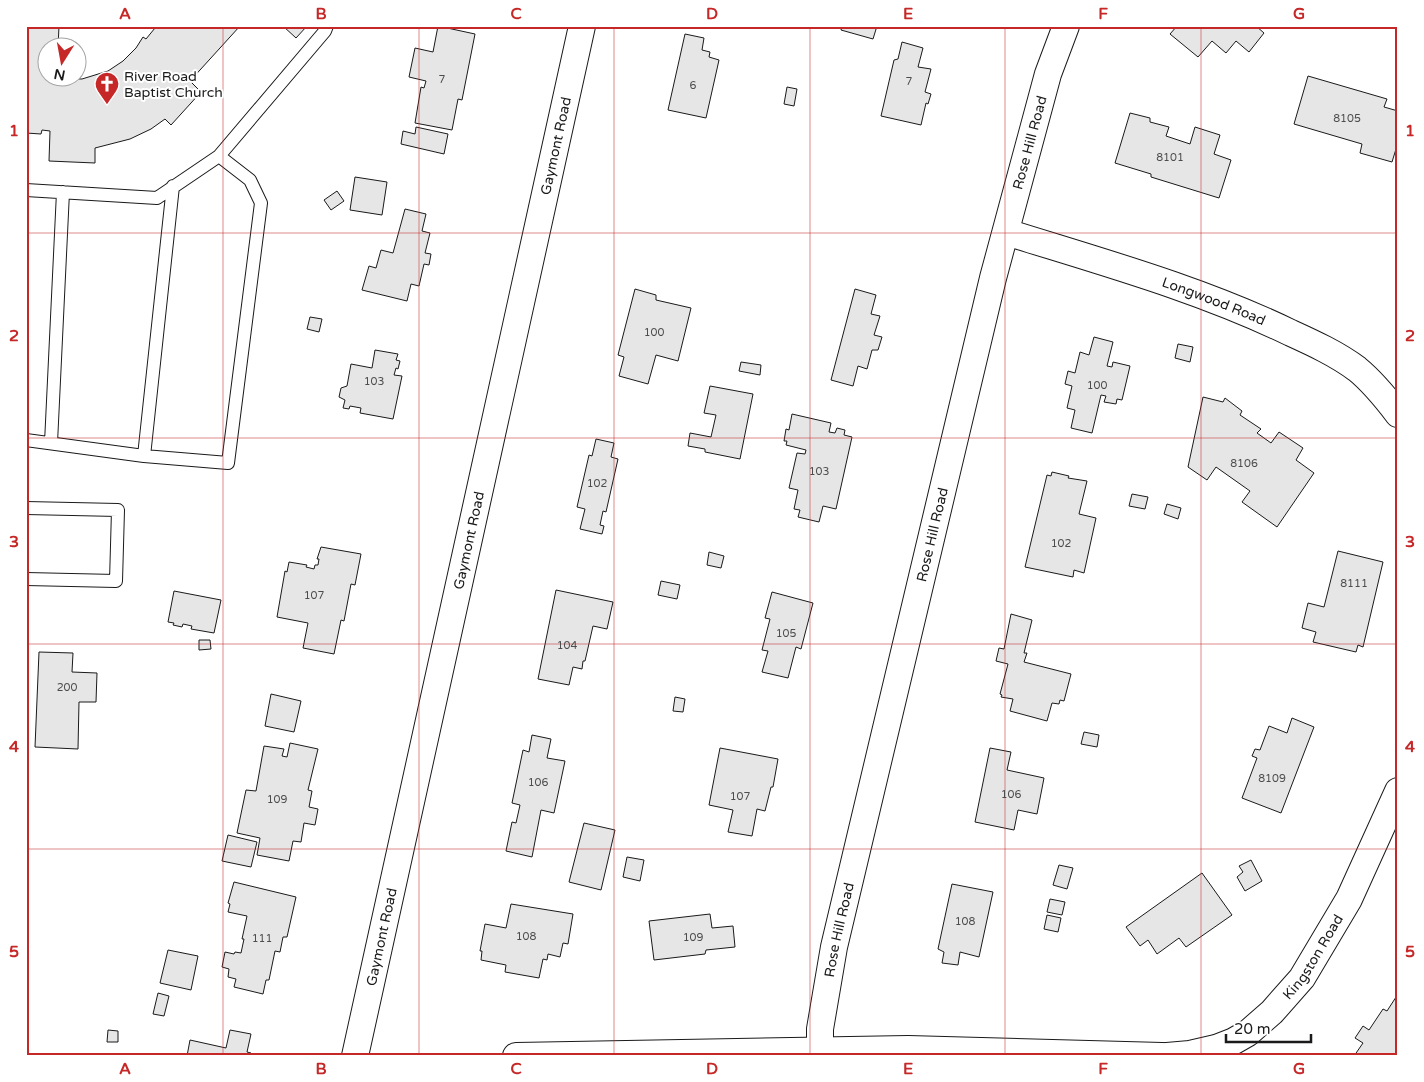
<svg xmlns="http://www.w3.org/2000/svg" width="1424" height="1082" font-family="'Varela Round',sans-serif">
	<rect width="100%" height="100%" fill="#fff"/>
	<path fill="#e6e6e6" stroke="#1a1a1a" d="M26 26H59L58 48H48V78L82 79 108 71 123 61 136 48 143 37 146 39 155 28 154 26H240L190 81 201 92 171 125 165 119 151 129 130 139 95 148V163L49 161 50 131 42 130 41 134 26 133Z
		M283 26H307L296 38Z
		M438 26 475 34 462 100 458 99 452 130 415 123 421 87 424 88 426 81 409 77 415 48 433 52Z
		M842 26H877L873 39 841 30Z
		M1177 26H1256L1264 33 1249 52 1236 41 1226 53 1212 41 1198 57 1170 34Z
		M685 34 704 38 702 50 710 52 709 57 719 60 706 118 668 110Z
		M902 42 923 48 918 67 931 69 925 92 931 94 928 104 926 103 921 125 881 116 894 60 898 59Z
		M1308 76 1387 99 1384 107 1398 111V149H1396L1392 162 1360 153 1362 144 1294 124Z
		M787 87 797 89 794 106 784 104Z
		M1130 113 1150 118V122L1169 127 1166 136 1190 144 1195 127 1220 135 1214 154 1231 160 1219 198 1151 177V174L1115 163Z
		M416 127 448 134 444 154 401 144 403 131 415 134Z
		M355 177 387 182 382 215 350 210Z
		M337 191 344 201 331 210 324 200Z
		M405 209 426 214 422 231 430 233 425 253 431 254 429 265 424 264 419 286 411 284 407 301 362 290 369 266 376 268 381 250 393 253Z
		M635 289 656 295V300L691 308 678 361 656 355 648 384 619 376 624 357 618 355Z
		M855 289 876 295 871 314 880 316 874 335 882 337 878 350H872L867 369 858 366 853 386 831 380Z
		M310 317 322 319 319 332 307 329Z
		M1094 337 1113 342 1107 366 1112 367 1113 362 1130 366 1122 400 1117 399 1116 404 1104 402 1106 396 1101 395 1092 433 1071 428 1075 410 1067 408 1072 386 1065 384 1068 371 1075 373 1080 352 1089 355Z
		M1178 344 1193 347 1190 362 1175 358Z
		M375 350 398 354 396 360 400 361 398 369 396 368 394 375 402 376 393 419 360 413 361 408 350 406 349 409 343 408 345 400 339 397 341 388 347 386 351 364 372 368Z
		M741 362 761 365 760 375 739 371Z
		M710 386 753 394 740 459 705 452V449L688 446 690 433 711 437 716 415 704 413Z
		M1203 397 1223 402 1225 398 1242 411 1240 415 1261 429 1257 433 1271 443 1279 432 1303 448 1296 460 1314 473 1277 527 1242 502 1250 491 1216 467 1207 480 1188 467Z
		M792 414 831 423 829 432 835 433 837 428 845 430 844 435 852 437 836 509 823 506 819 522 798 517 800 510 794 509 798 490 789 488 797 453 805 454 806 450 786 445 787 441H784L786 429 789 430Z
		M596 439 614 443 611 457 618 459 606 512 603 511 600 525 604 526 602 534 580 529 585 509 577 507 589 455 592 456Z
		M1052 472 1069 476 1068 478 1087 481 1079 514 1096 518 1084 573 1074 570 1073 577 1025 567 1047 475 1051 476Z
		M1132 494 1148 497 1145 509 1129 506Z
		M1167 504 1181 508 1178 519 1164 514Z
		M321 547 361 554 355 585 351 584 344 621 341 620 334 654 303 648 308 623 277 617 285 571 287 572 289 562 307 565 306 567 314 569 315 565H318L319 559H317Z
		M1338 551 1383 562 1363 647 1358 645 1356 652 1313 642 1316 632 1302 628 1308 603 1324 607Z
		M709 552 724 556 721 568 707 565Z
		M661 581 680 585 677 599 658 595Z
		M556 590 613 602 607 629 593 626 585 661H583L582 669 573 667 569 685 538 679Z
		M174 591 221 600 214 633 191 629 192 626 183 624 182 627 173 625 174 623 168 622Z
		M772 592 813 603 801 649 796 647 788 678 762 672 768 651 762 650 770 619 765 618Z
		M1011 614 1032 620 1024 653H1027L1024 662 1071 674 1064 701 1060 700 1059 704 1052 703 1047 721 1010 711 1013 699 1001 697 1002 695 1000 694 1008 664 996 661 999 648 1004 649Z
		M199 640H210L211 649 199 650Z
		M39 652 73 653 72 672 97 673 96 702H79L78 749 35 747Z
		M271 694 301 701 294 732 265 726Z
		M675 697 685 699 683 712 673 711Z
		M1292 718 1314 727 1281 813 1242 798 1257 758 1252 756 1255 749 1260 750 1269 726 1287 733Z
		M1084 732 1099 735 1097 747 1081 744Z
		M532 735 551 739 547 758 565 761 554 813 541 810 532 857 506 851 512 822 516 823 520 805 512 803 523 750 529 752Z
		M290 743 318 749 308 790 312 791 309 807 318 809 315 825 304 823 301 842 293 841 289 861 257 855 260 838 237 833 246 790 256 791 264 746 284 749 282 756 287 757Z
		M720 748 778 759 773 787H771L765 811 757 809 752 836 728 832 733 810 709 805Z
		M990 748 1011 752 1007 770 1044 778 1037 814 1018 810 1014 830 975 822Z
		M584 823 615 830 601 890 569 882Z
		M228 835 257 842 251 867 222 861Z
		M627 857 644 860 640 881 623 877Z
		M1251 860 1262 881 1245 891 1237 877 1243 872 1239 866Z
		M1059 865 1073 868 1067 889 1053 885Z
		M1202 873 1232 915 1186 947 1179 938 1157 954 1148 940 1140 946 1126 927Z
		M234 882 296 897 287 937H283L280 952 275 951 269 980H266L263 994 234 987 236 979 228 977 229 969 222 967 225 952 234 954 235 952 241 953 244 939H242L247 916 228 912 230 904 228 903Z
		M952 884 993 892 979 957 960 952 958 965 942 963 944 952 938 949Z
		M1050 899 1065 902 1062 915 1047 912Z
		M511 904 573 914 568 944 563 943 560 957 548 954 547 960 543 959 539 978 505 972 506 965 481 960 482 951H480L485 924 506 928Z
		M710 914 712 928 733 926 735 947 706 950 705 954 654 960 649 921Z
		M1047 915 1061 918 1058 932 1044 929Z
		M168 950 198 956 191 990 160 983Z
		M158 993 169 996 164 1016 153 1014Z
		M1398 994V1056H1354L1363 1043 1355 1038 1363 1026 1369 1030 1383 1009 1387 1011Z
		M108 1030 118 1031V1042H107Z
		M230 1030 251 1034 247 1052 251 1053 250 1056H187L190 1040 226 1048Z"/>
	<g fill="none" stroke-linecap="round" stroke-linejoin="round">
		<defs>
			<path id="service" d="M26 190 157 198 219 156 325 31 327 26
				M26 440 144 456 173 186
				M51 443 63 192
				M144 456 228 463 261 203 250 180 219 156
				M26 508 118 510 116 581 26 579"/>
			<g id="minor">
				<path id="s1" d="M1006 232C1102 262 1200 289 1291 333 1313 343 1337 354 1357 369 1373 382 1385 397 1398 414"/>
				<path id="s2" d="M820 1050V1029L834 947 993 278 1048 74 1066 26"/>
				<path id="s3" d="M355 1056 582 26"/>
				<path d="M516 1056 908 1049 1162 1056"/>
				<path id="s4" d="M1167 1056 1190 1054 1216 1048 1234 1041 1248 1033 1272 1012 1302 978 1349 899 1398 791"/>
			</g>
		</defs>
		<use href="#service" stroke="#1a1a1a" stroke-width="14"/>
		<use href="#minor" stroke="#1a1a1a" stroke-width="28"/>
		<use href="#service" stroke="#fff" stroke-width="12"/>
		<use href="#minor" stroke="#fff" stroke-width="26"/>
	</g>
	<path fill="none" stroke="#c62828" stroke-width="1" stroke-opacity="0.55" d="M223 26V1056M419 26V1056M614 26V1056M810 26V1056M1005 26V1056M1201 26V1056M26 233H1398M26 438H1398M26 644H1398M26 849H1398"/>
	<defs>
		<symbol id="church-pin" viewBox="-11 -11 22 30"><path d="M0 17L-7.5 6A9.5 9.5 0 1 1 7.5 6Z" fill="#c62828" stroke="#fff"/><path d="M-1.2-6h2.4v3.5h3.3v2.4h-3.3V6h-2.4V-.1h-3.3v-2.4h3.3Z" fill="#fff"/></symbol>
	</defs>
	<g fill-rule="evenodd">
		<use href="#church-pin" x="93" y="70" width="28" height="38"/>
	</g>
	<g text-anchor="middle" stroke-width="4" stroke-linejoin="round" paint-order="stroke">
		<g font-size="11" fill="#4d4d4d">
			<text x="442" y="83">7</text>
			<text x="909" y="85">7</text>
			<text x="693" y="89">6</text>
			<text x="1347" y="122">8105</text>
			<text x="1170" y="161">8101</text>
			<text x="654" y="336">100</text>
			<text x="374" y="385">103</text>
			<text x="1097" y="389">100</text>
			<text x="1244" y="467">8106</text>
			<text x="819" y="475">103</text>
			<text x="597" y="487">102</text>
			<text x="1061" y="547">102</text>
			<text x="1354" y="587">8111</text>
			<text x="314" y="599">107</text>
			<text x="786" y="637">105</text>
			<text x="567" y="649">104</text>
			<text x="67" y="691">200</text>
			<text x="1272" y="782">8109</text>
			<text x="538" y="786">106</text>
			<text x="1011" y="798">106</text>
			<text x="740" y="800">107</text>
			<text x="277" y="803">109</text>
			<text x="965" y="925">108</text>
			<text x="526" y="940">108</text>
			<text x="693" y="941">109</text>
			<text x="262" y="942">111</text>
		</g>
		<g font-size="14" fill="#1a1a1a" stroke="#fff" text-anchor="start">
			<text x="124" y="81">River Road<tspan x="124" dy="16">Baptist Church</tspan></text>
		</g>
		<g font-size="14" fill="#1a1a1a" stroke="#fff">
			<text dy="5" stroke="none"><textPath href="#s2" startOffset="932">Rose Hill Road</textPath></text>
			<text dy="5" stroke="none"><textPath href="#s3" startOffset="932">Gaymont Road</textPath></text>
			<text dy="5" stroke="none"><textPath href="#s1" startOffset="219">Longwood Road</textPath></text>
			<text dy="5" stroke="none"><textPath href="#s2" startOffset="528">Rose Hill Road</textPath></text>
			<text dy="5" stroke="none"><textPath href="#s3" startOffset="528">Gaymont Road</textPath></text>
			<text dy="5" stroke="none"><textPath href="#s2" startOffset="122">Rose Hill Road</textPath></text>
			<text dy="5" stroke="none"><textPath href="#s3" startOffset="122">Gaymont Road</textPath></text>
			<text dy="5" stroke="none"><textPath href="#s4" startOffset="186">Kingston Road</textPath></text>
		</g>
	</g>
	<rect width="1424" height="1082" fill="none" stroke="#ffffff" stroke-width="55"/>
	<g transform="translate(62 62) rotate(191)"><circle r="24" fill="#ffffff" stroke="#a3a3a3"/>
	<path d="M0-4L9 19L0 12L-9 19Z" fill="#c62828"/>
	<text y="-8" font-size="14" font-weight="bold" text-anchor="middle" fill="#1a1a1a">N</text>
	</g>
	<path d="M1226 1034v8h85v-8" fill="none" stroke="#1a1a1a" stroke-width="2.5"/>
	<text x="1234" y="1034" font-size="15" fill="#1a1a1a" stroke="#ffffff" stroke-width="4" paint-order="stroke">20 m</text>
	<rect x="28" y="28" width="1368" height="1026" fill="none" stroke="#c62828" stroke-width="2"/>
	<g font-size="16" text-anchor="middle" font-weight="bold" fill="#c62828">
		<text x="125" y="19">A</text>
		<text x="321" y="19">B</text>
		<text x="516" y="19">C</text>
		<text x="712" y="19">D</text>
		<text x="908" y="19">E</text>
		<text x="1103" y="19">F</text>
		<text x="1299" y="19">G</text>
		<text x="14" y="136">1</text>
		<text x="1410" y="136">1</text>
		<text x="14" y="341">2</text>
		<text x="1410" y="341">2</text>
		<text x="14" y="547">3</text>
		<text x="1410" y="547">3</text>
		<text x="14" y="752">4</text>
		<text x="1410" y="752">4</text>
		<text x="14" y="957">5</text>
		<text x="1410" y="957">5</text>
		<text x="125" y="1074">A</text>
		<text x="321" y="1074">B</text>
		<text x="516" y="1074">C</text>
		<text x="712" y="1074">D</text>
		<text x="908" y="1074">E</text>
		<text x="1103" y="1074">F</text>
		<text x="1299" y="1074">G</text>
	</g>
</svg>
